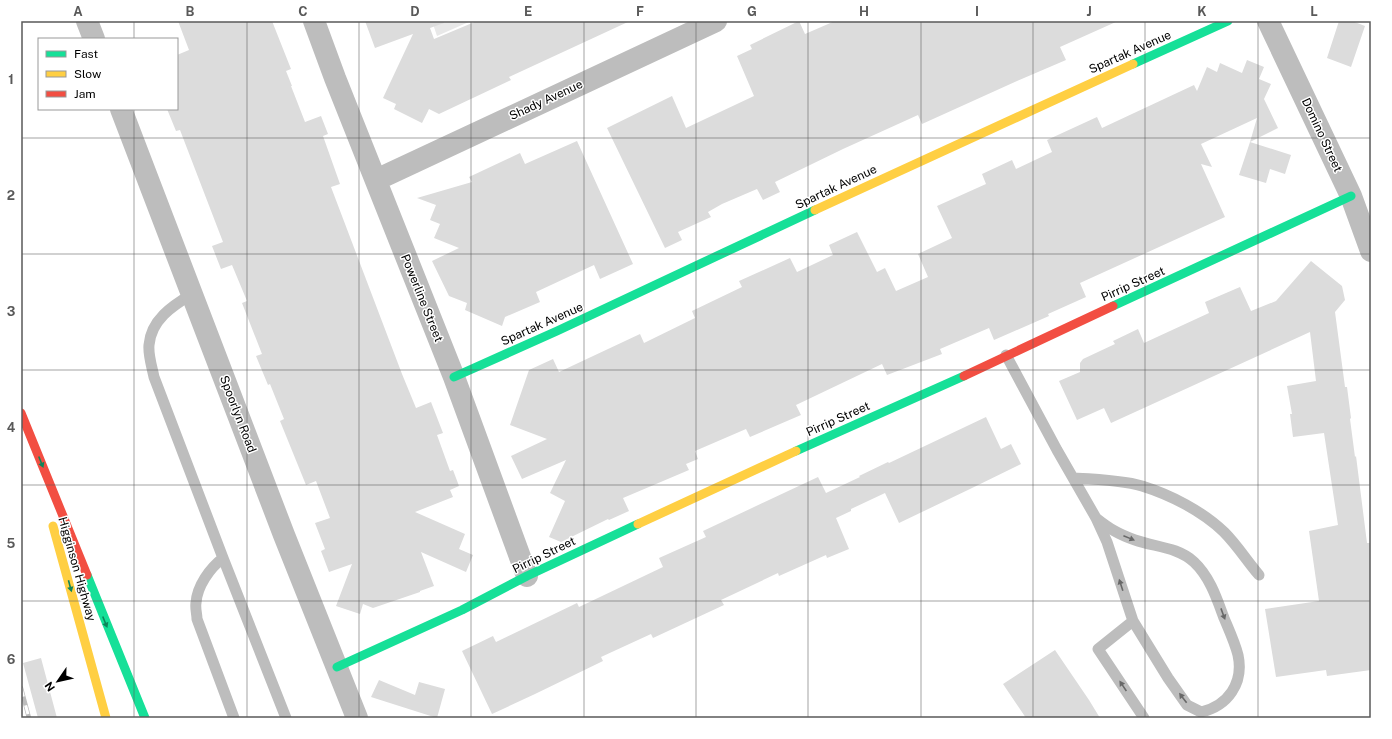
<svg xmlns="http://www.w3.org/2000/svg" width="1392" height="739" font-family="'Public Sans',sans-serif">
	<rect width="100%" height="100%" fill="#fff"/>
	<path fill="#e8e8e8" d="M432 21H471L437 36Z"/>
	<path fill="#dcdcdc" d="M178 21H272L291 69 286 71 292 86H291L305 122 321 116 328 134 323 136 340 184 331 187 402 374 416 408 431 402 443 433 437 435 450 471 453 470 459 486 450 490 453 497 415 512 465 534 459 549 473 555 466 572 421 552 434 586 420 591V592L373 608 363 604 360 614 336 606 352 564 329 572 321 551 325 549 315 523 330 518 316 481 306 485 280 421 284 419 270 384 268 385 256 356 262 354 242 303 247 301 232 265 221 269 212 246 223 242 180 130 176 131 167 109H177V55L189 50Z
		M365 21H443L444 23 430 28 434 39 477 21H630L509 77 511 80 439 114 429 109 422 123 394 109 396 104 383 98 413 34 375 48Z
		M799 21 805 34 835 21H1118L1060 47 1066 60 1017 81 922 124 918 115 843 149 775 182 780 192 763 200 757 189 722 204 708 212 711 217 678 232 682 240 665 248 607 128 672 96 686 128 754 96 737 56 752 49 750 45Z
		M1339 21H1352L1365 26 1351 67 1327 58Z
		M1247 60 1264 67 1259 79 1271 84 1264 99 1278 128 1250 142 1257 118 1201 144 1212 167 1201 164 1225 217 1080 283 1086 297 1048 314 1049 316 994 340 989 328 940 349 942 354 887 375 882 364 796 405 801 415 750 437 746 429 695 451 698 459 686 464 689 470 623 498 629 511 609 520 608 519 561 542 549 537 565 501 550 493 566 460 522 479 511 456 547 439 510 425 529 370 553 359 559 372 640 334 644 343 695 318 692 311 742 287 739 281 790 258 797 272 833 255 829 245 857 232 877 272 885 268 896 291 928 277 918 254 952 238 937 206 986 184 982 174 1012 160 1016 169 1052 152 1047 140 1097 117 1102 128 1194 85 1197 91 1207 67 1217 72 1220 63 1242 73Z
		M577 141 633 264 600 279 594 265 536 292 540 302 505 317 502 326 465 310 467 303 449 296 432 261 459 248 434 238 440 224 430 220 436 205 417 198 472 182 469 177 520 153 525 164Z
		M1250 142 1291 155 1285 174 1270 169 1266 183 1239 175Z
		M1311 261 1342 286 1345 300 1335 312 1345 387H1347L1351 418 1350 419 1355 457 1356 456 1367 543H1371V670L1327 676 1326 670 1276 677 1265 609 1319 601 1309 531 1338 525 1324 433 1293 437 1290 414H1292L1287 386 1316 381 1310 332 1111 423 1104 408 1077 420 1059 381 1080 372V363L1083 359 1115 344 1113 341 1138 329 1144 343 1209 313 1205 302 1240 287 1251 311 1276 301Z
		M986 417 1001 449 1011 444 1021 464 970 489 899 523 885 493 851 509V511L836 518 849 549 827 558 826 555 779 576 778 573 721 600 724 605 653 638 651 634 601 657 603 661 535 694 492 714 462 651 493 636 496 642 577 603 579 607 663 567 659 558 706 537 703 531 818 477 826 493 860 477 859 476 888 462 889 463Z
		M1055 650 1089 700 1100 718H1026L1003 684Z
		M41 658 57 718H38L23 663Z
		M379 680 415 695 419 682 445 689 437 718 371 697Z"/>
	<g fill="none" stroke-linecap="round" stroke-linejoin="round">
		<path stroke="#bdbdbd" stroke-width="11" d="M192 294C172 306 151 320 149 345 148 355 152 367 154 377L223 558 286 718
			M1006 355 1057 450 1096 518 1107 542 1133 621 1168 678 1187 705 1201 712C1228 706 1244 683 1238 655 1235 643 1229 630 1224 618 1217 599 1210 577 1194 562 1178 547 1155 547 1135 540 1118 534 1110 529 1096 518
			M1073 478C1094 479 1123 480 1142 486 1171 495 1202 511 1224 532 1237 545 1247 561 1259 575
			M223 558C210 568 197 586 196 603 195 608 197 614 197 619L234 718
			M1133 621 1098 649 1144 718"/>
		<path stroke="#bdbdbd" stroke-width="22" d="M87 21 94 39
			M314 21 335 78 454 377 527 576
			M1268 21 1351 196 1371 251
			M121 109 284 535 357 718
			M376 180 716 21"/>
		<path stroke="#16e098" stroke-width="9" d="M1133 64 1228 21
			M1113 306 1351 196
			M454 377 557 331 815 210
			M796 451 964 376
			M87 575 145 718
			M337 667 462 610 527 576 638 524"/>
		<path stroke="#ffcf43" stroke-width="9" d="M815 210 1133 64
			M638 524 796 451
			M53 526 106 718"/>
		<path stroke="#f24e42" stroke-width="9" d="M964 376 1113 306
			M21 413 87 575"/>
		<defs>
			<path id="rail" d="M21 688 29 718"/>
		</defs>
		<use href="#rail" stroke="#bdbdbd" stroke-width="4.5"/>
		<use href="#rail" stroke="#fff" stroke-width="3" stroke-dasharray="9" stroke-linecap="butt"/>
	</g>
	<defs><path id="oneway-solid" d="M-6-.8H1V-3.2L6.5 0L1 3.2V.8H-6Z"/></defs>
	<g fill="#0d865b">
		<use href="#oneway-solid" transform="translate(41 462) rotate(68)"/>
		<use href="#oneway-solid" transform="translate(70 586) rotate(75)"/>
		<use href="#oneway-solid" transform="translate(105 622) rotate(68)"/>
	</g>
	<g fill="#686868">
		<use href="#oneway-solid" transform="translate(1129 538) rotate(22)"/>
		<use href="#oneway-solid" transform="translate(1121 585) rotate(-108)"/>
		<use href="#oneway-solid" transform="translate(1223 614) rotate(70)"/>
		<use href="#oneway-solid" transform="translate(1123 686) rotate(-124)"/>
		<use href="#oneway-solid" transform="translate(1183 698) rotate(-127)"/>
	</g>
	<path fill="none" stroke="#595959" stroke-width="1" stroke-opacity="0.55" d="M134 21V39M247 21V718M359 21V718M471 21V718M584 21V718M696 21V718M808 21V718M921 21V718M1033 21V718M1145 21V718M1258 21V718M134 109V718M21 138H1371M21 254H1371M21 370H1371M21 485H1371M21 601H1371"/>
	<g text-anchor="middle" stroke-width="3" stroke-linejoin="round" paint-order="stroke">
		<g font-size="12" fill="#000" stroke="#fff">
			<text transform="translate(1130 52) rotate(-24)" y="4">Spartak Avenue</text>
			<text transform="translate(546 100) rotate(-25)" y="4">Shady Avenue</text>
			<text transform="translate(1322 135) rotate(65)" y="4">Domino Street</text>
			<text transform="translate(836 187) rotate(-25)" y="4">Spartak Avenue</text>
			<text transform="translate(1133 284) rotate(-24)" y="4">Pirrip Street</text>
			<text transform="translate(422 298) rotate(68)" y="4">Powerline Street</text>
			<text transform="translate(542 324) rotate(-24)" y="4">Spartak Avenue</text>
			<text transform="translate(238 414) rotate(69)" y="4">Spoorlyn Road</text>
			<text transform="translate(838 419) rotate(-24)" y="4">Pirrip Street</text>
			<text transform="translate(544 555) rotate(-26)" y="4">Pirrip Street</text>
			<text transform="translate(77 569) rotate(74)" y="4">Higginson Highway</text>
		</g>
	</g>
	<rect width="1392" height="739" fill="none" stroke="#ffffff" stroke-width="44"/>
	<rect x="38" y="38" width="140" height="72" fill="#ffffff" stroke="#999999"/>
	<rect x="46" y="51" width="20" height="6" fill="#16e098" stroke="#999999"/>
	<text x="74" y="58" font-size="12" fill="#000000">Fast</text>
	<rect x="46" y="71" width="20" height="6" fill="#ffcf43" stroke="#999999"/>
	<text x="74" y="78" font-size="12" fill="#000000">Slow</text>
	<rect x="46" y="91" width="20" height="6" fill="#f24e42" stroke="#999999"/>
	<text x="74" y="98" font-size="12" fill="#000000">Jam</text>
	<g transform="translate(58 681) rotate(236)" stroke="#ffffff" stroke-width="3" paint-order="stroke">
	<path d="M0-3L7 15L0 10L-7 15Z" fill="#000000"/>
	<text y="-6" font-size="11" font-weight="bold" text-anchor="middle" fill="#000000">N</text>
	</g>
	<rect x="22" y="22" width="1348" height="695" fill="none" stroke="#595959" stroke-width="1.5"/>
	<g font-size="13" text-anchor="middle" font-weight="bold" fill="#595959">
		<text x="78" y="16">A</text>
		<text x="190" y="16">B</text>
		<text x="303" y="16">C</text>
		<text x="415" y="16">D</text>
		<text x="528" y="16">E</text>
		<text x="640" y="16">F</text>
		<text x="752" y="16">G</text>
		<text x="864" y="16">H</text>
		<text x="977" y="16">I</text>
		<text x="1089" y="16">J</text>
		<text x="1202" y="16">K</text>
		<text x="1314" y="16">L</text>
		<text x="11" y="84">1</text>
		<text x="11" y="200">2</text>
		<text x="11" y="316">3</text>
		<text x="11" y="432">4</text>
		<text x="11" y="548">5</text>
		<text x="11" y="664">6</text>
	</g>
</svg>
